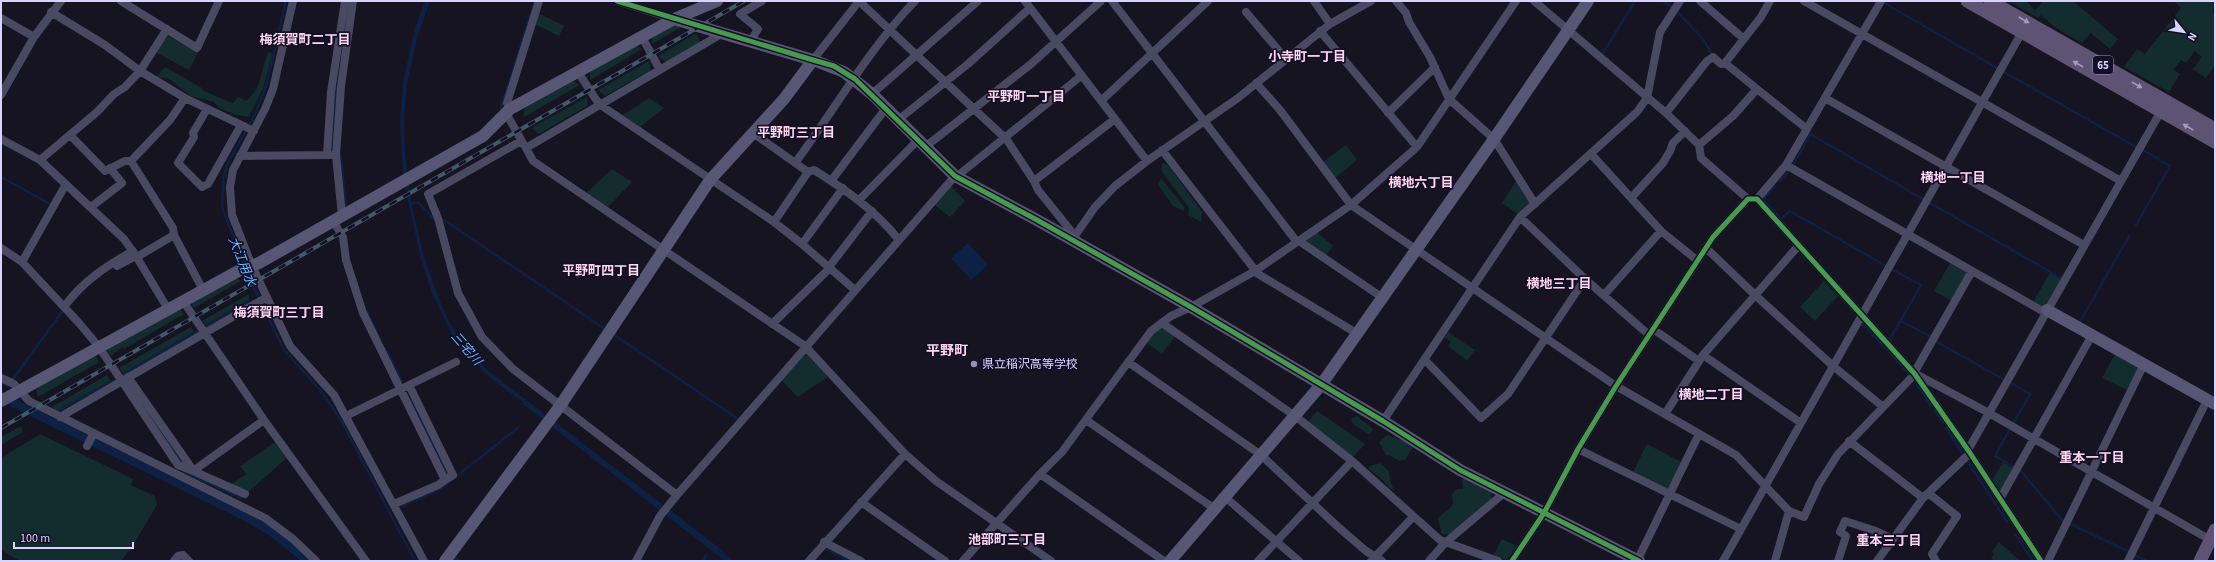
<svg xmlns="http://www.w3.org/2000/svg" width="2216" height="562" font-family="'Source Sans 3','Noto Sans JP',sans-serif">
	<rect width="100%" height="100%" fill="#161421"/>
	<path fill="#132c2d" d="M2009 1H2026L2035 10 2043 1H2073L2118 39 2110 49 2091 33 2082 43 2056 28 2041 15 2038 18Z
		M2174 1H2215L2213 12 2215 15V65L2206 78 2193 69 2202 57 2195 51 2186 63 2181 60 2173 70 2180 74 2169 92 2124 67 2137 49 2145 54 2181 8Z
		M538 13 564 26 559 36 535 24Z
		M672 24 681 27 652 44V36Z
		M696 33 700 42 666 62 658 56Z
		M168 36 198 53 189 70 155 52Z
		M636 45 642 49 590 80V71Z
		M269 52H271L272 55 263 88 249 117 236 115 219 108 214 102 191 96 169 79 156 77 165 67 202 88 204 91 230 102 233 103 238 97 246 101C264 87 259 70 269 52Z
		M649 61 651 70 605 96 598 90Z
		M574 81 580 85 524 117V108Z
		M587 97V106L539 134 531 128Z
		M649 98 664 108 640 127 623 115Z
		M1346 145 1357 160 1335 178 1323 162Z
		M1164 163 1169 166 1202 212 1201 222 1188 215 1189 208 1161 170 1162 164Z
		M612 169 632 182 607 208 585 194Z
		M1161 178 1184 207V211L1173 206 1158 185Z
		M1516 181 1520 184 1531 202 1518 214 1502 203Z
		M951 186 965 201 950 217 936 206V203Z
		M1317 232 1333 246 1326 256 1306 243V239Z
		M1950 263 1966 272 1967 276 1952 301 1934 291Z
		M2050 273 2061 279 2046 305 2042 306 2033 302Z
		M235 277 241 281 194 308 190 302Z
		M1824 281 1838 296 1815 321 1800 307Z
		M249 294V300L205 325 202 321Z
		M180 308 184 314 124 349 122 347 111 356 106 348Z
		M191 327 194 332 123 373 119 368Z
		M1163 327 1176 335 1162 354 1146 342 1153 332Z
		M1448 332 1475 350 1467 361 1448 346 1451 342 1445 337Z
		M804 353 809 354 828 377 798 397 781 380Z
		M95 354 99 362 38 397 36 389Z
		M2115 354 2136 366 2137 370 2127 390 2102 378Z
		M107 375 111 380 58 411 52 407Z
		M1317 411 1365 444 1352 458 1308 422Z
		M1357 416 1373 429 1370 435 1353 424 1351 419Z
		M21 426 23 432 1 445V437Z
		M40 434 133 479 131 485 155 496 157 505 132 547 121 561H20L1 550V458Z
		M1387 435 1404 441 1413 447 1405 460 1399 461 1391 456 1386 455 1379 442Z
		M275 442 287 458 248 492 230 485 246 474 240 466Z
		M1647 444 1683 463 1668 489 1633 472Z
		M2003 462 2014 469 2002 490H1999L1992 480Z
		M1380 463 1389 471 1390 481 1394 490 1390 489 1381 478 1368 469 1370 466Z
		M1464 478 1491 492 1492 495 1491 500 1449 535 1442 534 1438 518C1443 512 1449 511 1453 504L1452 494 1457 489H1463L1462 480Z
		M1502 539 1517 546 1506 560 1493 556Z
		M1999 542 2020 561H1995L1991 558 1994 554 1992 552Z"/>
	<path fill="#0d2144" d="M425 1H430L417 38 407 84 404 115 405 155 412 207 425 261 445 314 463 346 487 370 718 547 733 561H725L524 405 523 402 489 377 455 341 432 293 421 259 403 178 400 121 403 82 416 24Z
		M968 243 988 265 971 280 951 258Z
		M1 392 273 526 314 561H301L270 536 241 519 10 406V404L1 399Z"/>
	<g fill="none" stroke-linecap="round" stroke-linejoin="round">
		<path stroke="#0d2144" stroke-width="2.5" d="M1663 1 1671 7
			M1884 3 1997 68
			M1677 12 1703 39 1711 53
			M1603 53 1635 1
			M2004 72 2136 147
			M501 108 535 1
			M1810 134 1923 199
			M332 149 336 88
			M340 154 346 205
			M1794 163 1810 135
			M1 177 50 204
			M1780 181 1787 173
			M1775 186 1765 197V202L1781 219 1790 211 1886 266
			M1930 203 2061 278
			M410 204 418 202 435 221
			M444 220 605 329
			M2136 225 2170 166 2143 150
			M244 264 222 207 224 175 229 161 255 114 266 86 286 1
			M246 271 284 350 321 391 342 422 415 561
			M367 312 380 339
			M1901 321 1931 337
			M2080 322 2129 236
			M1863 325 1888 351
			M205 327 249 301
			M613 334 738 419
			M1890 339 1921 285 1893 270
			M1935 341 2003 379
			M385 348 402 381
			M1890 353 1910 375
			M122 375 198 331
			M13 379 62 312
			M1 382 8 386
			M2011 383 2030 394 2013 424
			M1917 385 1931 406
			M408 394 447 475
			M146 410 182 462
			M58 411 114 380
			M1935 411 1943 423
			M1946 428 1962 452
			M2010 429 1995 456 2014 467
			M1968 462 1996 505
			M2020 470 2063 521
			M185 472 241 498
			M402 506 440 489 519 427
			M1998 508 2007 522
			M2071 524 2129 552
			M2015 534 2033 561
			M824 548 850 561
			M2134 555 2147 561
			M455 558 459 561
			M703 561 706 555"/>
		<path stroke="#4a4962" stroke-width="8" d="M121 1 197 48 219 1
			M293 1 273 89 265 109 233 170 230 187 232 215 252 266 290 346 334 395 424 561
			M617 1 674 19
			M859 1 1005 138
			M1025 1 1147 161
			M1112 1 1297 242
			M1314 1 1330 24
			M1396 1 1406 13 1409 22 1430 57 1449 99 1494 139 1535 204
			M1534 1 1666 113 1699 145 1701 158 1748 199
			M1700 1 1744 39
			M1804 1 2121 181
			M51 12 105 45 140 71 185 98 254 131
			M1246 12 1285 58
			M1 18 34 37
			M1320 31 1417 147
			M723 33 526 148 533 161 805 346 905 454 936 481 1051 561
			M642 37 660 70
			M750 42 758 29 740 14 762 1
			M813 60 859 1
			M578 72 599 104 774 222 802 244 855 290
			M1256 83 1280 110 1351 205 1616 386 1736 455 1789 511 1775 561
			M1757 89 1807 129
			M872 94 978 1
			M1 95 34 37 61 1
			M1825 98 2084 245
			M1101 101 1208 1
			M207 109 193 133 194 137 178 163 202 187 208 184 241 125
			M510 109 507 103 539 1
			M506 113 524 145
			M1388 113 1435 67
			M1666 113 1707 61 1713 57 1721 64 1725 63
			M898 120 968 64 1030 8
			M753 133 808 172 774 222
			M70 135 105 171 125 161H131L170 120 185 98
			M1005 137 1034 181 1038 190 1075 236
			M1 139 40 160 124 239 136 256 168 309
			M521 141 428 194 438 218 458 293 482 337 513 369 677 495
			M1699 145 1733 116 1757 89 1725 63 1761 17 1770 1
			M925 147 1031 64 1101 1
			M1162 150 1258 274 1358 334
			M327 155 331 92 345 1
			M1592 155 1661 231 1698 261
			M240 156 331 155
			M40 160 97 112 114 94 125 87 140 71 167 29
			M131 161 173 228 174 235 203 290
			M795 163C835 109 868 50 915 1
			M1786 165 2046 313
			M808 172 814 170C846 190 875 210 899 240
			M956 177 1081 76
			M831 181 886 108
			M1034 181 1115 119
			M1631 198 1663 163 1670 151 1673 143 1685 131
			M1757 199 1786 165 1881 1
			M859 200 918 140
			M91 207 122 183 110 168
			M342 216 336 155 341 86 353 1
			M1520 217 1585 279 1649 335
			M333 221 343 237 346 260 363 313 445 480 438 485 394 504
			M1072 240 1095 207 1115 186 1147 161 1238 98 1330 24 1371 1
			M1299 241 1383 298
			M802 244 843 188
			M1 248 22 262 79 323 99 347 178 465 193 471 264 420
			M1706 248 1755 295 1833 366 1882 406
			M137 257 174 235
			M22 262 66 184
			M117 266 136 256
			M829 267 872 211
			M1972 271 1914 373 1989 413 2214 542
			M1604 295 1661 231
			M183 301 264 420 366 561
			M64 307C82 282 106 266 133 251
			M1162 323 1295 416 1352 461 1440 540 1498 561
			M772 324 830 268
			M1653 329 1699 361
			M1703 355 1801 423
			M1425 360 1481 418 1508 394 1585 279
			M1128 362 1261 455 1337 526 1366 551 1382 561
			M128 377 193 470
			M1 378 14 384 29 401 265 518 293 539 316 561
			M409 385 453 475 445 480
			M1665 414 1703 355 1799 245
			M346 416 456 362
			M60 417 267 297
			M1086 420 1215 509
			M1383 421 1520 217 1637 112 1647 98 1660 32 1680 1
			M1849 441 1923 498
			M87 446 94 433
			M1578 449 1741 529
			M1968 450 2161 111
			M193 471 245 494
			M1040 474 1164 561
			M1928 493 1957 516 1932 554 1936 561
			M1225 497 1299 561
			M2000 499 2092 335
			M861 502 945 561
			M1789 511 1804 517 1819 484 1838 454 1915 374
			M824 542 861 561
			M174 561 178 556 183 555 189 561
			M636 561 660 516 677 495 955 176
			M809 561 905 454
			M963 561 1040 474 1062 452 1151 331 1171 316 1191 307 1255 271 1297 242 1351 205 1417 147 1516 1
			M1258 561 1352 461
			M1371 561 1413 517
			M1429 561 1445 543 1504 493
			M1512 561 1544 513 1578 449 1616 386 1713 237 1748 199H1757L1914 373 1970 453 2041 561
			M1637 561 1699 434
			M1723 561 2022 32
			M1838 561 1846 536 1840 532 1845 521 1873 530 1893 539
			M1877 561 1923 498 1970 453
			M2048 561 2144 364
			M2128 561 2207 400"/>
		<path stroke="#575674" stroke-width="12" d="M674 19 813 60 844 72 872 94 955 176 1037 220 1191 307 1383 421 1460 470 1639 561
			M2047 310 2215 404
			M1 401 242 269 259 263 483 136 510 109 674 19 717 1
			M445 561 560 406 710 180 784 99 813 60
			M1170 561 1321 385 1494 139 1588 1"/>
		<path stroke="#5e5373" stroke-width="13" d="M1967 1 2215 142
			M1990 1 2215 129
			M2200 561 2215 530"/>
		<defs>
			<path id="rail" d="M1 428 744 1"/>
		</defs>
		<use href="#rail" stroke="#43596b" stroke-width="4"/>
		<use href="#rail" stroke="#130f26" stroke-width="2.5" stroke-dasharray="8" stroke-linecap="butt"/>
		<defs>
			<path id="cycleway" d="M617 1 813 60 834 66 855 79 955 176 1037 220 1191 307 1383 421 1460 470 1639 561
				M1512 561 1544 513 1578 449 1616 386 1713 237 1748 199H1757L1914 373 1970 453 2041 561"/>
		</defs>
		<use href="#cycleway" stroke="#130f26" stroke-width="8"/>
		<use href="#cycleway" stroke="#469c4c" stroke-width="5"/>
	</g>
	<defs><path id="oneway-solid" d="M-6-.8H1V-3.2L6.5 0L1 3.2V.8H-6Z"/></defs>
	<g fill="#a29ac0">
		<use href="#oneway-solid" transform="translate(2024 20) rotate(30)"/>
		<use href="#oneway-solid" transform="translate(2078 64) rotate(-150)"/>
		<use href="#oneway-solid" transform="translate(2137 85) rotate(30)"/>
		<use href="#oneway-solid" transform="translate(2188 127) rotate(-150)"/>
	</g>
	<circle fill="#9591b1" stroke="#130f26" stroke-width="1.5" cx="974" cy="364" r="4"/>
	<g text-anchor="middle" stroke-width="3.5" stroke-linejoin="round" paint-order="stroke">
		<rect fill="#130f26" stroke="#9e99be" stroke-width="1" x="2093" y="56" width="20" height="18" rx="3"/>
		<g font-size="11" font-weight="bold" fill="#d9d4ff">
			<text x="2103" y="69">65</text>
		</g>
		<g font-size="12" fill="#d9d4ff" stroke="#130f26" text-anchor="start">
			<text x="982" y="368">県立稲沢高等学校</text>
		</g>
		<g font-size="13" font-weight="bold" fill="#ffd6f0" stroke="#130f26">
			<text x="305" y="44">梅須賀町二丁目</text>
			<text x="1307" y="61">小寺町一丁目</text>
			<text x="1026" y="101">平野町一丁目</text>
			<text x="796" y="137">平野町三丁目</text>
			<text x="1953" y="182">横地一丁目</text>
			<text x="1421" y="187">横地六丁目</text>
			<text x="601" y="275">平野町四丁目</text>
			<text x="1559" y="288">横地三丁目</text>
			<text x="279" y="317">梅須賀町三丁目</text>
			<text x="1711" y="399">横地二丁目</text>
			<text x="2092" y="462">重本一丁目</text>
			<text x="1007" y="544">池部町三丁目</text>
			<text x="1889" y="545">重本三丁目</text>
		</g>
		<g font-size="13" font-style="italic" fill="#62b6ff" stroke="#130f26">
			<text transform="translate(243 261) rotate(68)" y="5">大江用水</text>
			<text transform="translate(467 348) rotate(49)" y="5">三宅川</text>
		</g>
		<g font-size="14" font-weight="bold" fill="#ffd6f0" stroke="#130f26">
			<text x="947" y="355">平野町</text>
		</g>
	</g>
	<rect width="2216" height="562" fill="none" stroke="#d9d4ff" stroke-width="4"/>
	<g transform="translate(2184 32) rotate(120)" stroke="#130f26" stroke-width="3" paint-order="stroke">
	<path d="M0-3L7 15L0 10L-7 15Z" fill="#d9d4ff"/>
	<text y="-6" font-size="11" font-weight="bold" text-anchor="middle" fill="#d9d4ff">N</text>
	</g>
	<path d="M14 542v6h119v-6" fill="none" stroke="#d9d4ff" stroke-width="2"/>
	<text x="20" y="542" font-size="12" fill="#d9d4ff" stroke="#130f26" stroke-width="3" paint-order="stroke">100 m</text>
</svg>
